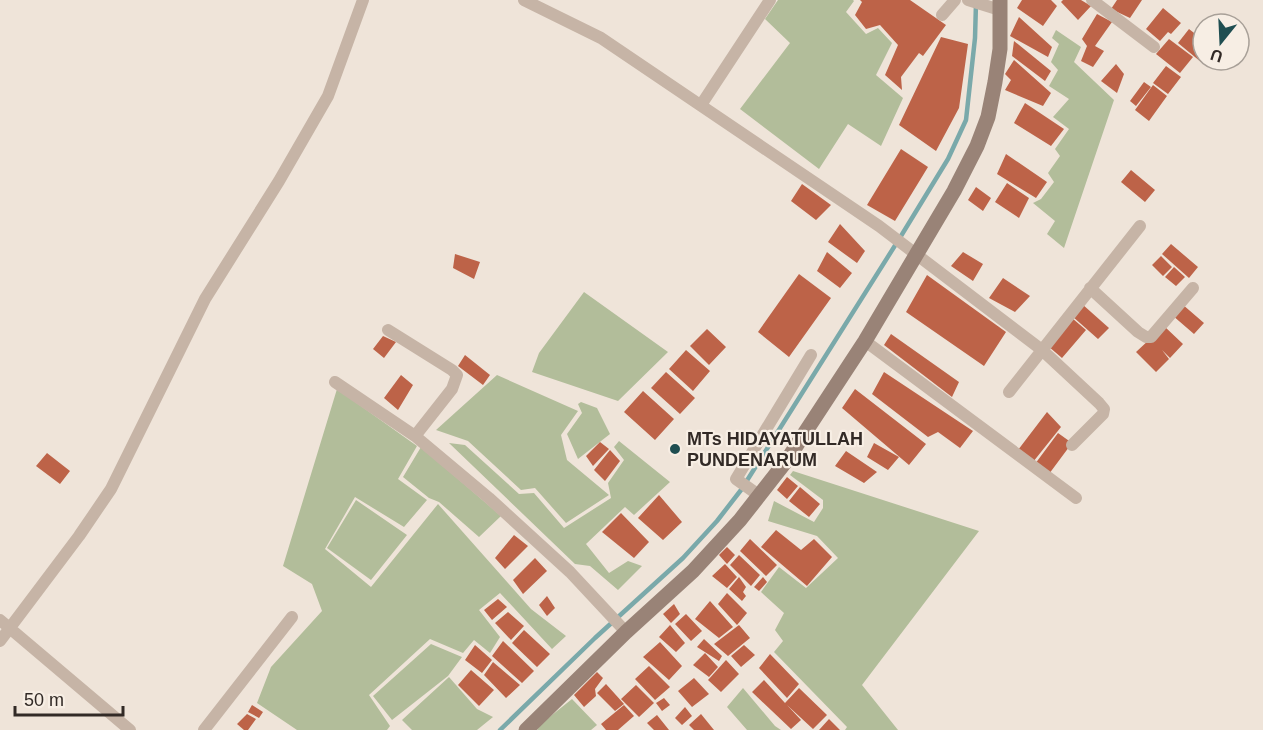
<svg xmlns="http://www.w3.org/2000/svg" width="1263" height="730" font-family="Arial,sans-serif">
	<rect width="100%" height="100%" fill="#efe4d9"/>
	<path fill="#b2bd9a" d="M778 0H853L854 1 846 12 866 34 878 28 892 43 876 75 903 98 881 146 848 124 819 169 740 109 790 43 765 19Z
		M1056 30 1081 47 1074 62 1114 100 1064 248 1047 234 1055 221 1033 203 1041 199 1054 182 1048 173 1060 156 1055 149 1069 129 1053 117 1069 99 1049 86 1058 70 1051 62 1059 44 1052 38Z
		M584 292 668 352 618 401 532 372 539 353Z
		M497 375 578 411 561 435 567 460 609 495 566 523 535 488 521 490 468 441 436 430Z
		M337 389 417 446 398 479 427 500 404 527 355 497 325 549 371 587 438 504 531 609 566 636 552 649 500 593 479 610 500 637 490 653 474 640 463 653 430 639 369 695 390 726 387 730H297L257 703 271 667 322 611 312 584 283 566Z
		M581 402 597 408 610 434 578 459 567 434 582 413 578 404Z
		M619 441 670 482 634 515 625 507 586 544 609 573 628 561 642 566 618 590 590 566 575 564 449 443 465 445 519 494 534 493 564 528 611 498 608 483 624 460 614 447Z
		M421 447 501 516 479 537 439 502 429 498 403 477Z
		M793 471 979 531 862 685 898 730H845L847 727 774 652 783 641 775 630 784 613 761 592 779 567 806 588 838 558 817 536 768 521 774 501 814 522 823 508V500L790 475Z
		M356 500 407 535 371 580 327 548Z
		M431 644 462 657 448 676 392 720 373 696Z
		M449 677 477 709 493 717 477 730H412L402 720Z
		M743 688 775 726 781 730H747L727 707Z
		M572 699 597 725 591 730H537L542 723Z"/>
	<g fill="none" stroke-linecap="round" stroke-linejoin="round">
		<path stroke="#7aa9aa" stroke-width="4.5" d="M500 730 595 638 683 558 717 521 741 490 901 236 948 159 966 120 975 38 976 3"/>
	</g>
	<path fill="#bd6348" d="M860 0H910L946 25 923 56 919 53 901 77 902 90 885 75 898 45 880 25 866 29 855 15 862 2Z
		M1022 0H1051L1057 6 1043 26 1017 8Z
		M1063 0H1081L1091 6 1078 20 1061 2Z
		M1117 0H1142L1130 18 1111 9Z
		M1163 8 1181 23 1171 34 1168 32 1160 41 1146 29Z
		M1097 14 1112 22 1095 46 1104 51 1093 67 1081 61 1087 46 1082 39Z
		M1019 17 1052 47 1048 57 1010 36Z
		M1189 29 1203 40V59L1201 62 1178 43Z
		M941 37 968 44 959 108 936 151 899 125Z
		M1169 39 1193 57 1180 73 1156 54Z
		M1014 41 1051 71 1045 81 1012 56Z
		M1014 60 1051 93 1043 106 1005 90 1011 80 1005 74Z
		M1116 64 1124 74 1117 93 1101 81Z
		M1166 66 1181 77 1168 94 1153 83Z
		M1144 82 1151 87 1136 106 1130 101Z
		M1153 85 1167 96 1149 121 1135 110Z
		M1025 103 1064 129 1051 146 1014 123Z
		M901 149 928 167 895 221 867 205Z
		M1006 154 1047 182 1036 198 997 174Z
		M1131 170 1155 190 1145 202 1121 182Z
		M1007 183 1029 198 1019 218 995 202Z
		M802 184 831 205 816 220 791 201Z
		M976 187 991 198 983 211 968 200Z
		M840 224 865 251 857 263 828 242Z
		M1171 244 1198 267 1189 278 1162 254Z
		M827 252 852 273 840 288 817 271Z
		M963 252 983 264 973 281 951 266Z
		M455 254 480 262 474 279 453 268Z
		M1161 256 1172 267 1163 276 1152 265Z
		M1174 267 1185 277 1176 286 1165 277Z
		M799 274 831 298 789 357 758 332Z
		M927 275 1006 332 984 366 906 312Z
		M1003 278 1030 296 1015 312 989 298Z
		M1082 304 1109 328 1098 339 1072 316Z
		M1182 304 1204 323 1194 334 1172 315Z
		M1072 318 1086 330 1062 358 1048 346Z
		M1164 326 1183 344 1170 358 1162 350 1169 359 1156 372 1136 352Z
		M707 329 726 347 709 365 690 346Z
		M891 334 959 382 952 397 884 345Z
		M383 336 396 342 384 358 373 349Z
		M686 350 710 371 693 391 669 369Z
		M465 355 490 375 483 385 458 366Z
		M666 372 695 398 680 414 651 388Z
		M884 372 973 431 960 448 938 432 928 437 872 394Z
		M401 375 413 385 398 410 384 398Z
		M855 389 926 444 909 465 842 408Z
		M643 391 674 419 655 440 624 412Z
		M1047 412 1061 427 1033 462 1018 450Z
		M1058 433 1072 443 1049 474 1035 464Z
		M600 442 609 449 593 466 586 456Z
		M874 443 899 457 888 470 867 457Z
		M610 450 620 461 605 481 594 470Z
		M846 451 877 472 864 483 835 466Z
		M47 453 70 471 60 484 36 466Z
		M787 477 798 486 787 499 777 490Z
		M800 487 820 504 809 517 789 501Z
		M659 495 682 522 663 540 638 518Z
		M621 513 649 542 634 558 602 532Z
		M776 530 801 550 814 539 832 557 807 586 761 547Z
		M514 535 528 546 505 569 495 558Z
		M750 539 777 565 766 576 740 551Z
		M727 547 735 555 727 564 719 555Z
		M739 555 760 575 751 586 730 565Z
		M535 558 547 571 523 594 513 580Z
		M725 564 737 577 727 588 712 576Z
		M739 577 746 587 743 592 746 596 742 601 729 589Z
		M763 577 767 582 759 591 754 587Z
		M727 593 747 613 737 625 718 604Z
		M547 596 555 608 547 616 539 605Z
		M498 599 507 607 492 620 484 610Z
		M710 601 733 627 719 638 695 619Z
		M674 604 680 614 671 623 663 614Z
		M508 612 524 626 511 640 495 623Z
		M686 614 702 631 691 641 675 624Z
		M670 625 685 643 676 652 659 637Z
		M739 625 750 638 728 656 714 644Z
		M524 630 550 654 537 667 512 643Z
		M704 639 722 656 719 661 697 647Z
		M503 641 534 671 522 683 492 656Z
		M660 642 682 666 669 680 643 657Z
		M475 645 492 660 482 673 465 660Z
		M744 645 755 655 741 667 731 656Z
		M705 653 718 667 709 677 693 665Z
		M770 654 799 684 787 698 759 668Z
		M726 660 739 674 721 692 708 680Z
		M493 662 520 685 506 698 484 675Z
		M649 666 670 687 655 700 635 679Z
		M471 670 494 690 479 706 458 685Z
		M597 672 603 678 595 689 596 696 584 707 574 695Z
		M694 678 709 694 692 707 678 691Z
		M764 680 785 703 799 688 827 715 813 729 787 705 801 720 791 729 752 692Z
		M606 684 624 704 615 711 597 693Z
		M636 685 654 703 639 717 621 699Z
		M664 698 670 705 662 711 656 703Z
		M252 705 263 712 259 718 248 712Z
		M624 705 634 716 618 730H606L601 724Z
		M685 707 692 716 682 725 675 718Z
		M247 714 256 719 248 730H244L237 724Z
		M701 714 714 730H694L689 725Z
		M657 715 669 730H654L647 723Z
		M829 719 840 730H819Z"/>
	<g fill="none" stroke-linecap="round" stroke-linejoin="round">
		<path stroke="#c6b4a6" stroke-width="12" d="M524 0 601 38 879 226 1042 350 1099 403 1104 409 1103 414 1072 445
			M968 0 1000 10
			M1092 0 1154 47
			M942 15 955 0
			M701 105 770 0
			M1090 288 1138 332 1146 337H1151L1193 288
			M388 330 452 370 457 375 452 389 415 436
			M865 341 1076 498
			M335 382 415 436 489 498 570 572 626 632
			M1009 392 1140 226
			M760 496 736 479 811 355
			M0 620 130 730
			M0 641 79 536 111 489 205 299 279 181 328 96 363 0
			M204 730 292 617"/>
		<path stroke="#998377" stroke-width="15" d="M526 730 626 632 693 571 740 520 787 460 865 341 954 191 977 146 988 117 995 82 1000 49V0"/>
	</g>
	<circle fill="#1f4e51" stroke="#f7eee4" stroke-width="2" cx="675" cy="449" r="6"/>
	<g text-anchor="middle" stroke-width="4.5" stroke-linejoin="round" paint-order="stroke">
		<g font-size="18" font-weight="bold" fill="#322a26" stroke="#f7eee4" text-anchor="start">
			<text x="687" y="445">MTs HIDAYATULLAH<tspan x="687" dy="21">PUNDENARUM</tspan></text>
		</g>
	</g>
	<g transform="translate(1221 42) rotate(198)"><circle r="28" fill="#f7eee4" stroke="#a8a098" stroke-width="1.5"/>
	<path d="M0-4.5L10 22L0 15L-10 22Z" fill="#1f4e51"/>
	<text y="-9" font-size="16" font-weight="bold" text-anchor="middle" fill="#322a26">U</text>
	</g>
	<path d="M15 706v9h108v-9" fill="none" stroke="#322a26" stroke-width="3"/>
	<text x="24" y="706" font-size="18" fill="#322a26" stroke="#f7eee4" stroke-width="4.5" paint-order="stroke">50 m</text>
</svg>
